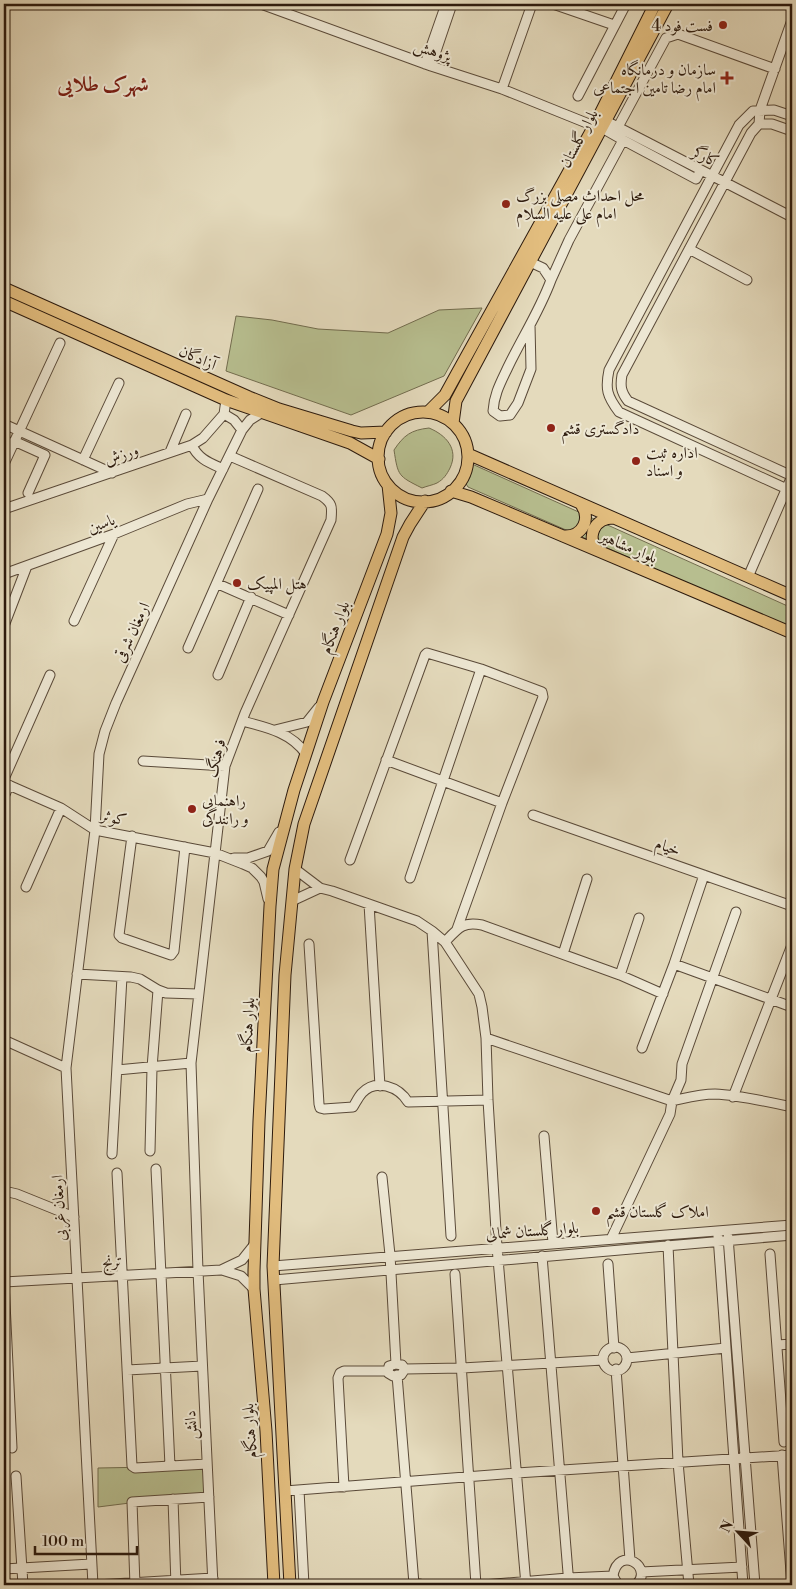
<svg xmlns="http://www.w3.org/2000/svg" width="796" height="1589" font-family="'Libre Bodoni',Amiri,serif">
	<rect width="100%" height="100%" fill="#e4dabc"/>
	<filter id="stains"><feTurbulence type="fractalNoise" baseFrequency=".004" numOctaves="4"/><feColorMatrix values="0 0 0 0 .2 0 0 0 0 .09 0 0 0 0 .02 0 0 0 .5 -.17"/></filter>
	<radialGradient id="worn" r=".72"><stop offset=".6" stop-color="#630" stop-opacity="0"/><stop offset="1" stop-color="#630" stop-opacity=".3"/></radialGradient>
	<path fill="#b7be8f" stroke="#726c4e" d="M482 308 444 376 351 415 226 371 236 316 272 320 318 329 388 333 439 310Z
		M429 428C446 435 459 449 450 468 447 474 444 479 437 483 433 485 427 486 422 488 398 476 398 476 394 450 404 435 411 430 429 428Z
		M472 464 792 608V629L468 487 465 482Z
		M206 1466 209 1493 98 1507V1468Z"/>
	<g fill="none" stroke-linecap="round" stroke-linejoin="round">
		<defs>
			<path id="minor" d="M261 4 431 66 502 89 594 126
				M553 4 614 25
				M425 64 446 4
				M431 66 452 4
				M502 89 532 4
				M578 96 626 4
				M606 121 792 217
				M759 124 760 110 792 20
				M618 127 666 38 678 34 775 69
				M792 131 772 124H759L751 133 622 375C620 386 621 392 628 401L792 476
				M623 140 696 179 701 170
				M689 249 747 280
				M530 262 543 268 551 280C540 310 522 338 508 367 501 382 494 394 493 411L500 416 510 415 518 403 531 369 530 325
				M551 280 569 240 623 140 602 128
				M224 414 234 420 242 430
				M4 424 112 473
				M14 441 45 455 28 493
				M192 445C198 459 210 463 223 469
				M170 452 186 414
				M83 460 119 383
				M4 464 60 343
				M787 489 619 412C607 396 605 389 609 370L739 125 753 111 774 110 792 116
				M4 509 192 445 203 438 224 414 226 400
				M4 574 114 534 187 504 208 499
				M748 577 792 476
				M218 584 289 615
				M74 621 114 534
				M4 626 27 566
				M188 648 258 489
				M218 675 251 597
				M242 721C265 727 291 732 306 754
				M275 730 307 722 319 707
				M386 760 502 803
				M143 761 225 766
				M4 779 50 675
				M4 783 61 808 95 830 215 853 243 864 252 868 261 877 264 882 268 899
				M4 797 9 785
				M533 815 792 906
				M132 836 119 935 122 938 171 955 174 951 185 847
				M234 858H248L268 851 279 832
				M350 860 425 655 427 653 481 669 542 692 543 697 502 803 457 929
				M295 869 320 888 332 891 417 921 432 931 445 942 479 994 482 1007 486 1038 488 1100 497 1247 526 1585
				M410 878 481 669
				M26 887 61 808
				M292 901 320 888
				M369 904 380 1086
				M432 931 451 1236
				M445 942C458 928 463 921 482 925L620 975 663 994
				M309 944 319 1104 320 1108 324 1109 353 1107C356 1102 359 1096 362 1093 376 1078 399 1087 408 1102L488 1100
				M563 954 587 879
				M674 964 792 1007
				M77 974 131 977 140 979 158 990 166 993 198 994
				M620 975 639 918
				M486 1038 672 1101C686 1098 700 1094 715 1094 738 1095 769 1102 792 1107
				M4 1040 66 1068
				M642 1048 674 964 704 875
				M117 1070 191 1063
				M733 1097 792 945
				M544 1136 553 1243
				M150 1151 152 1068 158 990
				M112 1154 122 977
				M156 1169 170 1466
				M117 1173 132 1466 135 1468 207 1464
				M382 1177 390 1255 396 1364
				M4 1191 17 1194 74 1217
				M718 1236 743 1585
				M728 1237 755 1585
				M611 1239 670 1114 672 1101 681 1080 682 1064 736 912
				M668 1245 678 1462 689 1585
				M770 1254 784 1442
				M542 1256 569 1585
				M608 1264 614 1348
				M273 1266 792 1225
				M222 1270 241 1276 254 1289
				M455 1274 476 1585
				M274 1280 792 1235
				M4 1282 221 1270 242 1260 254 1245
				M4 1282 12 1448
				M777 1345 792 1344
				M603 1359a12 12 0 1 1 24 0a12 12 0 1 1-24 0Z
				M627 1358 726 1348
				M405 1369 401 1375 393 1376 388 1373 389 1366 396 1364 402 1365 405 1369 462 1368 603 1360
				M616 1369 630 1560
				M127 1370 202 1366
				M397 1375 414 1584
				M782 1455 792 1585
				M16 1476 23 1585
				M344 1487 338 1378 340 1373 344 1371H387
				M299 1490 304 1585
				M285 1491 517 1473 792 1455
				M173 1499 176 1585
				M4 1569 91 1564
				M641 1572 742 1567
				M93 1585 66 1068 95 830 99 754 105 731 116 703 208 499 242 430 250 420 261 413
				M96 1585 213 1578
				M135 1585 132 1502 209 1497
				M213 1585 198 1271 191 1063 225 766 245 713 331 520C332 507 333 504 322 496L230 456
				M407 1585 419 1584 424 1585
				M483 1585 568 1578 613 1576
				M618 1585 613 1576C618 1544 655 1567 636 1585"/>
			<path id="major" d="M4 288 249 397 279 409 352 431 361 433 386 432
				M4 301 226 400 350 443 379 459
				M428 412 445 395 456 375 594 126 655 4
				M378 457a45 45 0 1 1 90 0a45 45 0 1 1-90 0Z
				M453 423 456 401 668 4
				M468 454 792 596
				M451 491 471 497 792 633
				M564 536C583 537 592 518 580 503
				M597 550C586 536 595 518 613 518
				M274 1585 266 1431 254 1289V1271L259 1121 270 906 273 869 294 790 323 702 387 534 391 513 388 485
				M290 1585 273 1266 285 975 295 869 304 824 403 537 410 524 425 501"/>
		</defs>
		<use href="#minor" stroke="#5a4a39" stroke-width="11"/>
		<use href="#major" stroke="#2c1a0d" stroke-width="13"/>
		<use href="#minor" stroke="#ede7d3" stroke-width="9"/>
		<use href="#major" stroke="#e2bd7e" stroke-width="11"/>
	</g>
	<g fill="#8f2418" stroke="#ede7d3" stroke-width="2">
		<circle cx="723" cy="25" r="5"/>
		<path d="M724.5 70.5h5v5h5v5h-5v5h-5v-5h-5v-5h5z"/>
		<circle cx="506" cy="204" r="5"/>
		<circle cx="551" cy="428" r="5"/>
		<circle cx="636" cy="461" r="5"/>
		<circle cx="237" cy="583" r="5"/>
		<circle cx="192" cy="809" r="5"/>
		<circle cx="596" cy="1211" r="5"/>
	</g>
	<g text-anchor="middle" stroke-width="4" stroke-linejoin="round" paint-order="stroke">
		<g font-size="16" fill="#2c1a0d" stroke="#ede7d3" text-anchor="start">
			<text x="713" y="31" text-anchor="end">فست فود 4</text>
			<text x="716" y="75" text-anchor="end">سازمان و درمانگاه<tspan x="716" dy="18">امام رضا تامین اجتماعی</tspan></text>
			<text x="516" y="201">محل احداث مصلی بزرگ<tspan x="516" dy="18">امام علی علیه السلام</tspan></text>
			<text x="561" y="434">دادگستری قشم</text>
			<text x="646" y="458">اداره ثبت<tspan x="646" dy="18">و اسناد</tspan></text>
			<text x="247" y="589">هتل المپیک</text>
			<text x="202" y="806">راهنمایی<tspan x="202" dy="18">و رانندگی</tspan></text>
			<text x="606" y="1217">املاک گلستان قشم</text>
		</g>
		<g font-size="16" fill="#2c1a0d" stroke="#ede7d3">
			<text transform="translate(433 50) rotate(19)" y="6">پژوهش</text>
			<text transform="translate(578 138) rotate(-62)" y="6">بلوار گلستان</text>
			<text transform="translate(706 156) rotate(27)" y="6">کارگر</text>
			<text transform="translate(198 357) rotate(24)" y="6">آزادگان</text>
			<text transform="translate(121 454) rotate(-19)" y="6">ورزش</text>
			<text transform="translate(101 523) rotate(-21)" y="6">یاسین</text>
			<text transform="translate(629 546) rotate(23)" y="6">بلوار مشاهیر</text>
			<text transform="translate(334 627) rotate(-69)" y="6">بلوار هنگام</text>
			<text transform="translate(131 632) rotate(-65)" y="6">ارمغان شرقی</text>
			<text transform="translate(215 758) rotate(-76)" y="6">فرهنگ</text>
			<text transform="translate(114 817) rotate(13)" y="6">کوثر</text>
			<text transform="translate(668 846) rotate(19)" y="6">خیام</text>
			<text transform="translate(247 1025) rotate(-87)" y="6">بلوار هنگام</text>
			<text transform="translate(58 1208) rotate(-93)" y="6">ارمغان غربی</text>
			<text transform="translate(532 1230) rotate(-4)" y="6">بلوار گلستان شمالی</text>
			<text transform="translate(112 1261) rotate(-3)" y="6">ترنج</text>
			<text transform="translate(190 1425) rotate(-93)" y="6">دانش</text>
			<text transform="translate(249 1431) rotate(-94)" y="6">بلوار هنگام</text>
		</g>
		<g font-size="21" font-weight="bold" fill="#7a1f14" stroke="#ede7d3">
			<text x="103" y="91">شهرک طلایی</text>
		</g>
	</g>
	<rect width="796" height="1589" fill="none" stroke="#e4dabc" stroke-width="20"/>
	<rect x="5" y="5" width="786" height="1579" fill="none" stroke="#2c1a0d" stroke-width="2.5"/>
	<rect x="10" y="10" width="776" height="1569" fill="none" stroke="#2c1a0d"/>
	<g transform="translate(738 1532) rotate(296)" stroke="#ede7d3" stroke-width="4" paint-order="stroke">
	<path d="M0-4L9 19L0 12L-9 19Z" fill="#2c1a0d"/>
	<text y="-8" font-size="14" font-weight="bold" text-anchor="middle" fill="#2c1a0d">N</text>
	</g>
	<path d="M35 1546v8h102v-8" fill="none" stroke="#2c1a0d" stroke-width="2.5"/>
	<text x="42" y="1546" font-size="15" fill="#2c1a0d" stroke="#ede7d3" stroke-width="4" paint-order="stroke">100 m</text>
	<rect width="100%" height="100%" filter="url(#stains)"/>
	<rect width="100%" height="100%" fill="url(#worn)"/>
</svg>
